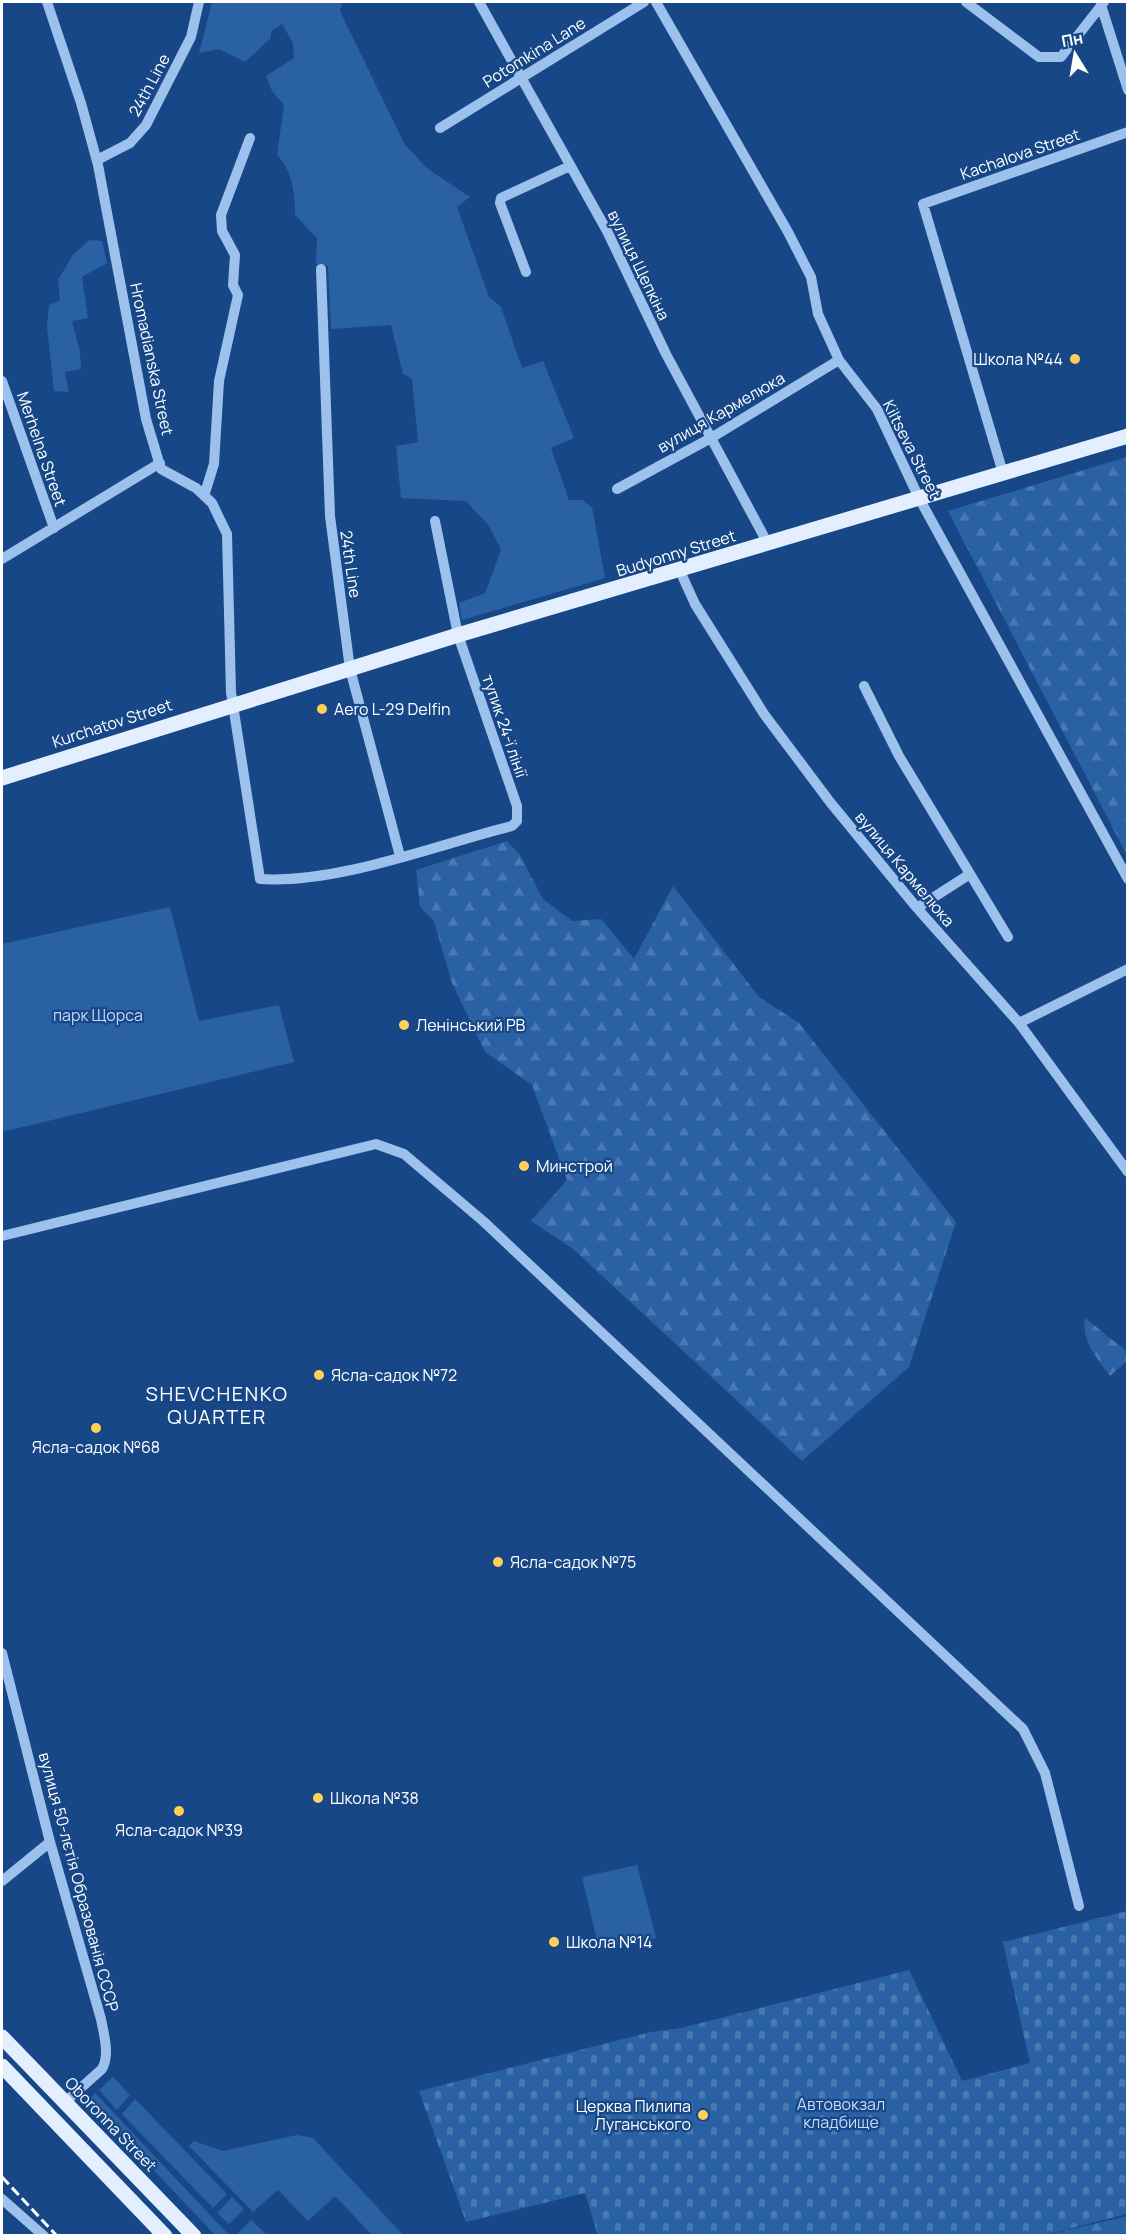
<svg xmlns="http://www.w3.org/2000/svg" width="1129" height="2237" font-family="Manrope,sans-serif">
	<defs>
		<pattern id="forest-firs" width="22" height="20" patternUnits="userSpaceOnUse" patternTransform="scale(1.5)"><rect width="22" height="20" fill="#2a61a4"/><path d="M5 1l3.5 6h-7zM16 11l3.5 6h-7z" fill="#4a79b2"/></pattern>
		<pattern id="cemetery-stones" width="16" height="16" patternUnits="userSpaceOnUse" patternTransform="scale(1.5)"><rect width="16" height="16" fill="#2a61a4"/><path d="M2 7V4a2 2 0 0 1 4 0v3zM10 15v-3a2 2 0 0 1 4 0v3z" fill="#4a79b2"/></pattern>
	</defs>
	<rect width="100%" height="100%" fill="#174786"/>
	<path fill="#2a61a4" d="M212 2H342L340 11 405 145 428 169 470 197 457 207 489 297 501 307 522 368 543 361 574 438 551 448 569 500H582L592 507 605 578 462 620 459 603 485 593 501 550 489 526 466 501 401 498 396 446 418 442 412 379 403 374 391 325 331 329 328 266 316 264 317 238 295 215C295 193 293 172 277 155L284 105 272 91 266 76 294 58 293 43 282 24 271 31V38L245 62 219 49 199 53Z
		M89 240 102 241 107 263 82 277 88 318 72 321 80 352 81 369 65 372 69 392 54 391 47 327 49 305 60 300 58 280 73 255Z
		M170 907 199 1021 279 1005 294 1062 2 1132V944Z
		M637 1865 656 1938 599 1949 582 1877Z
		M113 2077 130 2095 117 2110 99 2090Z
		M95 2093 229 2235H215L88 2101Z
		M135 2099 227 2194 213 2208 122 2114Z
		M297 2135 313 2138 403 2235H372L335 2196 308 2221 278 2190 253 2212 189 2146 194 2141 223 2151Z
		M232 2197 244 2209 229 2224 217 2213Z
		M251 2220 267 2235H239L237 2234Z"/>
	<path fill="url(#forest-firs)" d="M1127 457H1128L1127 855 948 511Z
		M507 841 520 855 543 899 572 921 601 919 634 959 673 886 759 997 799 1023 956 1222 909 1367 802 1461 573 1249 531 1221 567 1180 532 1085 485 1052 452 983 434 921 420 907 416 870Z
		M1085 1318 1125 1350 1127 1361 1110 1376C1097 1358 1081 1340 1085 1318Z
		M1127 2216V2235H1047Z"/>
	<path fill="url(#cemetery-stones)" d="M1127 1911V2214L1041 2236H598L585 2193 466 2222 419 2091 651 2032 681 2028 909 1970 962 2081 1030 2063 1003 1942Z"/>
	<g fill="none" stroke-linecap="round" stroke-linejoin="round">
		<path stroke="#9dc1ed" stroke-width="10" d="M47 2 81 103 98 165 146 419 161 469 196 488 212 503 227 534 231 692 260 879C338 884 436 845 512 826L517 821V806L458 635 435 521
			M479 2 607 231 666 354 768 544
			M656 2 788 232 811 277 818 314 839 360 877 409 919 498 1128 879
			M966 2 1039 57H1061L1104 2
			M1101 5 1128 90
			M440 128 644 2
			M97 160 130 143 146 125 191 37 199 2
			M321 269 330 516 350 669 400 856
			M526 272 500 203 501 198 570 166
			M2 381 54 528
			M1003 473 923 204 1128 132
			M617 489 711 438 839 360
			M204 496 214 464 219 381 238 295 233 285 235 255 222 231 221 215 250 138
			M2 559 160 463
			M680 571 695 604 764 714 830 802 917 908 1019 1023 1128 1172
			M864 686 899 756 1008 937
			M917 908 970 874
			M1019 1023 1128 969
			M2 1236 376 1144 404 1154 483 1221 1023 1729 1045 1773 1079 1906
			M2 1653 50 1842 101 2019C104 2035 110 2055 102 2069L64 2103
			M2 1881 50 1842
			M2 2199 44 2236"/>
		<path stroke="#e3eeff" stroke-width="15" d="M2 778 458 635 1128 436
			M2 2037 194 2236
			M2 2066 165 2236"/>
		<path stroke="#fff" stroke-width="3" stroke-dasharray="10 4.5" stroke-linecap="butt" d="M2 2177 57 2236"/>
	</g>
	<g fill="#ffcf59" stroke="#174786" stroke-width="2">
		<circle cx="1075" cy="359" r="6"/>
		<circle cx="322" cy="709" r="6"/>
		<circle cx="404" cy="1025" r="6"/>
		<circle cx="524" cy="1166" r="6"/>
		<circle cx="319" cy="1375" r="6"/>
		<circle cx="96" cy="1428" r="6"/>
		<circle cx="498" cy="1562" r="6"/>
		<circle cx="318" cy="1798" r="6"/>
		<circle cx="179" cy="1811" r="6"/>
		<circle cx="554" cy="1942" r="6"/>
		<circle cx="703" cy="2115" r="6"/>
	</g>
	<g text-anchor="middle" stroke-width="4.5" stroke-linejoin="round" paint-order="stroke">
		<g font-size="16" fill="#fff" stroke="#174786">
			<text transform="translate(534 52) rotate(-32)" y="6">Potomkina Lane</text>
			<text transform="translate(149 85) rotate(-62)" y="6">24th Line</text>
			<text transform="translate(1020 154) rotate(-19)" y="6">Kachalova Street</text>
			<text transform="translate(639 265) rotate(64)" y="6">вулиця Щепкіна</text>
			<text transform="translate(152 359) rotate(78)" y="6">Hromadianska Street</text>
			<text transform="translate(721 412) rotate(-30)" y="6">вулиця Кармелюка</text>
			<text transform="translate(42 449) rotate(71)" y="6">Merhelna Street</text>
			<text transform="translate(912 449) rotate(63)" y="6">Kiltseva Street</text>
			<text transform="translate(676 553) rotate(-17)" y="6">Budyonny Street</text>
			<text transform="translate(351 564) rotate(82)" y="6">24th Line</text>
			<text transform="translate(112 723) rotate(-18)" y="6">Kurchatov Street</text>
			<text transform="translate(505 726) rotate(71)" y="6">тупик 24-ї лінії</text>
			<text transform="translate(905 869) rotate(50)" y="6">вулиця Кармелюка</text>
			<text transform="translate(79 1882) rotate(75)" y="6">вулиця 50-лєтія Образованія СССР</text>
			<text transform="translate(111 2124) rotate(46)" y="6">Oboronna Street</text>
		</g>
		<g font-size="16" fill="#fff" stroke="#174786" text-anchor="start">
			<text x="1063" y="365" text-anchor="end">Школа №44</text>
			<text x="334" y="715">Aero L-29 Delfin</text>
			<text x="416" y="1031">Ленінський РВ</text>
			<text x="536" y="1172">Минстрой</text>
			<text x="331" y="1381">Ясла-садок №72</text>
			<text x="96" y="1453" text-anchor="middle">Ясла-садок №68</text>
			<text x="510" y="1568">Ясла-садок №75</text>
			<text x="330" y="1804">Школа №38</text>
			<text x="179" y="1836" text-anchor="middle">Ясла-садок №39</text>
			<text x="566" y="1948">Школа №14</text>
			<text x="691" y="2112" text-anchor="end">Церква Пилипа<tspan x="691" dy="18">Луганського</tspan></text>
		</g>
		<g font-size="16" fill="#c2dbfa" stroke="#174786">
			<text x="98" y="1021">парк Щорса</text>
			<text x="841" y="2110">Автовокзал<tspan x="841" dy="18">кладбище</tspan></text>
		</g>
		<g font-size="20" letter-spacing="1.5" fill="#fff" stroke="#174786">
			<text x="217" y="1401">SHEVCHENKO<tspan x="217" dy="23">QUARTER</tspan></text>
		</g>
	</g>
	<rect width="1129" height="2237" fill="none" stroke="#ffffff" stroke-width="6"/>
	<g transform="translate(1075 54) rotate(349)" stroke="#174786" stroke-width="4.5" paint-order="stroke">
	<path d="M0-4.5L10 22L0 15L-10 22Z" fill="#ffffff"/>
	<text y="-9" font-size="16" font-weight="bold" text-anchor="middle" fill="#ffffff">Пн</text>
	</g>
</svg>
